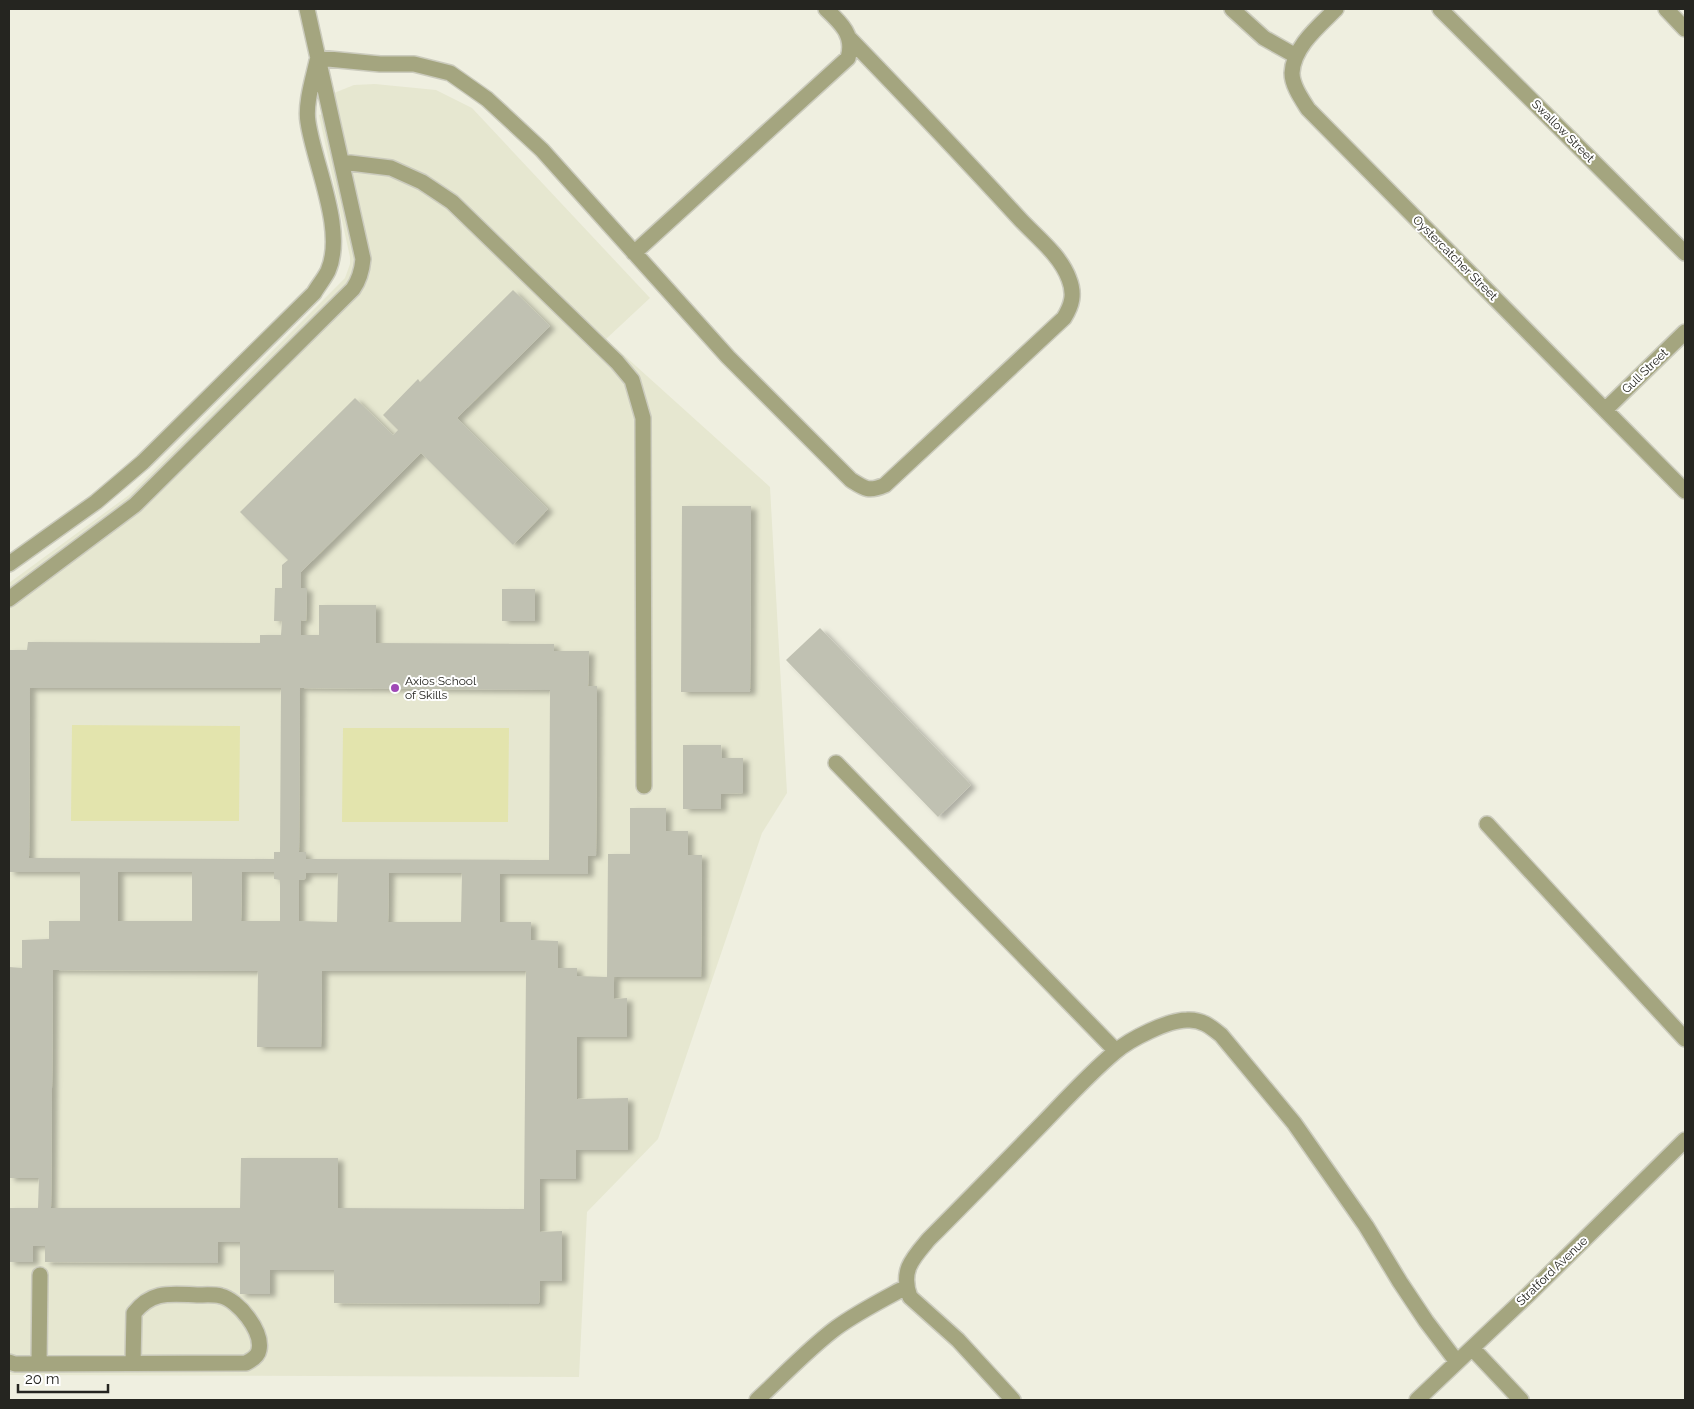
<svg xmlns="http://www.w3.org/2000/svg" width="1694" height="1409" font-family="Raleway,sans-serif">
	<defs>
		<filter id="shadow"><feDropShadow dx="5.5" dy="3" stdDeviation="2.5" flood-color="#0004"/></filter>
	</defs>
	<rect width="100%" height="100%" fill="#efefe0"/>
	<path fill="#e6e7d0" d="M375 84 436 90 472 108 650 298 606 339 770 487 787 793 762 833 658 1139 587 1212 579 1377 9 1375V583L129 495 345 278 350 264V257L319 115 338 110 334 93 354 85Z"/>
	<path fill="#e3e4ad" d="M72 725 240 726 239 821H71Z
		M343 728H509L508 822H342Z"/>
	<path fill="#c0c1b2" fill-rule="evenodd" filter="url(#shadow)" d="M513 290 550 326 457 418 548 509 513 545 421 453 301 572V588H307L306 621 301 620V635H319V605H376V643L554 644V651H589L588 686H597L596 856H588V874H500V922H531V940L558 941V968H577V976L607 977 608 854H630V808H666V831H688V855H702L701 977H614V999L627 998V1037H577V1099L628 1098V1150H576V1179H540V1232L562 1231V1281H540L539 1304 334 1303V1270H270V1294H240V1242H218V1263L45 1262V1246H33V1262H9V1208H38L39 1178H9V967L22 968V940L49 939V921H80V872H9V650H27L28 642 260 643V635H281L282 621H274L275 588H282V565L288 560 240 512 355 398 393 435 398 430 383 415 418 379 420 382ZM30 688H281L280 852H274V859L29 858ZM300 688 550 690 549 860 306 859V852H299ZM118 872H192V921H118ZM242 872H274V879L280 880V921H241ZM306 873H338L337 922 299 921V880L305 879ZM389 873H462L461 922H388ZM53 970 258 971 257 1047H321L322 971H526L524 1209 338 1208V1158H241L240 1208H51Z
		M682 506H751L750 692H681Z
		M502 589H535V621H502Z
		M820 628 971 785 938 817 786 660Z
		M683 745H721L722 758H743V793L721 794V809H683Z"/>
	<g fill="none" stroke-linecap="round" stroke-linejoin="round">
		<defs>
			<path id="minor" d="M1232 9 1264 38 1296 56
				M1336 9C1319 26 1293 47 1292 73 1292 85 1301 98 1308 109L1685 491
				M1440 9 1685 253
				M1666 9 1685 29
				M318 58 380 64H414L450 73 487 99 542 150 728 357 851 480C865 489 869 492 885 485L1064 318C1072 305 1075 294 1069 279 1060 254 1035 236 1018 217 963 157 907 98 850 39
				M342 162 391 168 422 182 452 202 617 362 632 380 643 418 644 786
				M634 253 848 58C855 36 841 23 826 9
				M1605 410 1685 332
				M9 564 96 502 143 462 314 293C318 286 324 279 328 271 346 230 314 164 308 122 305 104 313 79 317 61
				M9 599 135 505 353 289C360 279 362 270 363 259L307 9
				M836 763 1116 1051
				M1487 824 1685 1039
				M1472 1348 1521 1400
				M9 1362 15 1364 246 1363C252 1360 258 1356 259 1350 263 1331 238 1300 221 1296 214 1294 204 1295 197 1295 171 1294 152 1290 134 1313L133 1363
				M39 1364 40 1275
				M757 1400C783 1376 808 1349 836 1328 858 1312 882 1300 906 1287
				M1013 1400 958 1340 910 1297C900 1270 913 1258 929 1239 968 1200 1006 1161 1044 1122 1067 1098 1090 1073 1115 1052 1130 1039 1168 1020 1187 1020 1201 1019 1210 1026 1221 1035L1294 1123 1366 1226 1400 1282 1426 1321 1457 1362
				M1417 1400 1528 1295 1685 1140"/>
		</defs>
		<use href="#minor" stroke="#cbcbbd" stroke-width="18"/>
		<use href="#minor" stroke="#a4a57f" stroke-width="15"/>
	</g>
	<circle fill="#9f49b6" stroke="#fff" stroke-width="2" cx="395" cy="688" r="5"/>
	<g text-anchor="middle" stroke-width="4" stroke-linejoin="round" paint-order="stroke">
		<g font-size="12" fill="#252520" stroke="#fff">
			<text transform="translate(1563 131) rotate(45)" y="4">Swallow Street</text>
			<text transform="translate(1455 258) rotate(45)" y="4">Oystercatcher Street</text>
			<text transform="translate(1645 371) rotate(-44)" y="4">Gull Street</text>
			<text transform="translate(1552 1271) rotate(-44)" y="4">Stratford Avenue</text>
		</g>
		<g font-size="12" fill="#252520" stroke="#fff" text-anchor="start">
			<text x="405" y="685">Axios School<tspan x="405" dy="14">of Skills</tspan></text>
		</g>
	</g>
	<rect width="1694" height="1409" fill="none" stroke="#252520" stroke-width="20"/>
	<path d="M18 1384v8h90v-8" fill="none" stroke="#252520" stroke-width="2.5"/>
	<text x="25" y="1384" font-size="15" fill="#252520" stroke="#ffffff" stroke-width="4" paint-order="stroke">20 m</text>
</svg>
